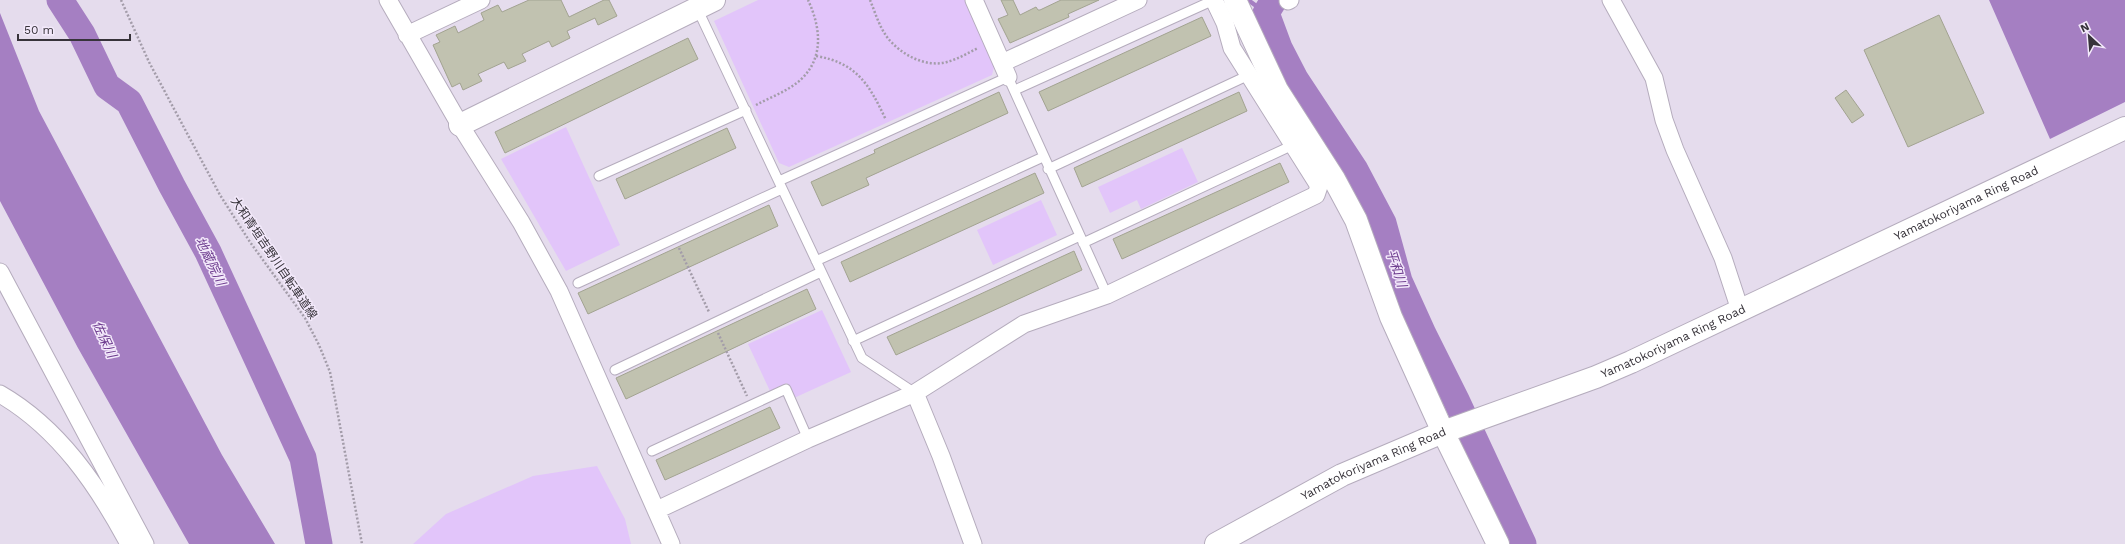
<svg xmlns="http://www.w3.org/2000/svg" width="2125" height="544" font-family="'Work Sans','Noto Sans JP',sans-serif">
	<rect width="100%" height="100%" fill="#e5dced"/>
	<path fill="#e2c5fa" d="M758 0H965L995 63 992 75 789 167 779 163 714 21Z
		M566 127 620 245 566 271 501 159Z
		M1182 148 1198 182 1141 209 1137 200 1110 213 1098 187Z
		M1041 200 1057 235 993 265 977 230Z
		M822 310 851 372 794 398 787 383 770 391 748 344Z
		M597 466 625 519 631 544H413L446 514 533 476Z"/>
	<path fill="#a57fc2" d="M1989 0H2125V102L2050 139Z
		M0 13 39 111 222 455 275 544H189L78 348 0 201Z"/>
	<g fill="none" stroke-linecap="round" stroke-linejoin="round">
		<path stroke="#a57fc2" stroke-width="4.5" d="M1248 0 1266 13"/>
		<path stroke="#a57fc2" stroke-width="27" d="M60 0 82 34 107 86 129 102 172 186 208 252 303 458 319 544
			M1274 0 1266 13 1279 48 1295 79 1355 170 1383 223 1399 281 1423 334 1456 400 1523 544"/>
	</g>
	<path fill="#c1c2b0" stroke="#a2a391" d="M529 0H561L569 17 604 0H609L617 16 598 25 595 18 567 31 570 38 552 47 549 41 522 54 526 61 508 69 504 62 478 74 482 81 463 90 460 83 452 87 433 45 440 42 436 35 455 26 458 33 484 20 481 13 498 5 502 12Z
		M1001 0H1013L1020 15 1036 7 1038 10H1040L1061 0H1099L1068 14 1069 17 1010 43 998 19 1008 15Z
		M1939 15 1984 113 1908 147 1864 50Z
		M1202 17 1211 36 1048 111 1039 92Z
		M688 38 698 59 505 153 495 132Z
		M1846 90 1864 115 1852 123 1835 98Z
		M999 92 1008 113 866 178 869 185 822 206 811 182 875 153 874 150Z
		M1239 92 1247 111 1082 187 1074 168Z
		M727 128 736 148 625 199 616 179Z
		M1280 163 1289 182 1122 259 1113 239Z
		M1035 173 1044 193 850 282 841 262Z
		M769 205 778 226 588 314 578 293Z
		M1074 251 1082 270 896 355 887 337Z
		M807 289 816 309 626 399 616 378Z
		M770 407 780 428 665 480 656 460Z"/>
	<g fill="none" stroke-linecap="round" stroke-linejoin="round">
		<defs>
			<path id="lane" d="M697 8 862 358 915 393
				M1015 90 1214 0
				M1048 169 1249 75
				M599 176 746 110
				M779 181 1008 77 1107 295
				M1083 243 1293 145
				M816 261 1043 157
				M578 283 782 189
				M853 341 1080 236
				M615 370 821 272
				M652 451 786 389 808 439"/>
			<path id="street" d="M388 0 460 125 521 222 559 291 671 544
				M974 0 1008 77
				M1611 0 1654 78 1664 120 1675 150 1723 258 1740 310
				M1288 1 1290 0
				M407 35 481 0
				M1002 63 1138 0
				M0 272 145 544
				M915 393 941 456 973 544
				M0 394C59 428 98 486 129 544
				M657 510 808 439 915 393 1024 324 1107 295 1316 195 1319 186 1232 48 1225 23 1214 0"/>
			<g id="secondary">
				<path d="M1235 0 1277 90 1334 179 1356 220 1391 317 1443 432 1498 544"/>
				<path d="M460 125 714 0"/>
				<path id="s1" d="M1216 544 1342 475 1443 432 1596 377 1631 362 2125 128"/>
			</g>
		</defs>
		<use href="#lane" stroke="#b5acbd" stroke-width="11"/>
		<use href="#street" stroke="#b5acbd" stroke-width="19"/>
		<use href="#secondary" stroke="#b5acbd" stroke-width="24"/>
		<path stroke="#a39ca9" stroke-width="2.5" stroke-dasharray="2 2" stroke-linecap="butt" d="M121 0 149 62 220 195 250 242 305 318 319 345 330 372 362 544
			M870 0C875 12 879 26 887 37 900 54 925 68 947 62 958 59 968 53 978 48
			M816 56C857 63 869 84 886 120
			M756 105C767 99 780 94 791 87 824 66 823 32 808 0
			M679 248 709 312
			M718 333 747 396"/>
		<use href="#lane" stroke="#fff" stroke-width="9"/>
		<use href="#street" stroke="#fff" stroke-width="17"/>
		<use href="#secondary" stroke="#fff" stroke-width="22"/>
	</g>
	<g text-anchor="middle" stroke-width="3" stroke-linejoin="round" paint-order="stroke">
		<g font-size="12" fill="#37333a" stroke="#f3e9fb">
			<text dy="4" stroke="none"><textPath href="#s1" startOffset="825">Yamatokoriyama Ring Road</textPath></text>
			<text transform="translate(274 258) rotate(56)" y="4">大和青垣吉野川自転車道線</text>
			<text dy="4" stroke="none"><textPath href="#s1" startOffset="501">Yamatokoriyama Ring Road</textPath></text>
			<text dy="4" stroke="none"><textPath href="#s1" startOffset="177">Yamatokoriyama Ring Road</textPath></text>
		</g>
		<g font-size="13" font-style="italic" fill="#6e3d8f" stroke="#f3e9fb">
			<text transform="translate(211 261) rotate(64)" y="5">地蔵院川</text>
			<text transform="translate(1397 268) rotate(72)" y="5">平和川</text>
			<text transform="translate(105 339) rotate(65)" y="5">佐保川</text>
		</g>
	</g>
	<g transform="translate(2089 36) rotate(334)" stroke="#f3e9fb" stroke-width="3" paint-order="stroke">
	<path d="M0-3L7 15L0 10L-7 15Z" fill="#37333a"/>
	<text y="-6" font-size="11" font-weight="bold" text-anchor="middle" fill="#37333a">N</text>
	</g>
	<path d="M18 34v6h112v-6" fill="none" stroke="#37333a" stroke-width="2"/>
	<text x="24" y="34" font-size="12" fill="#37333a" stroke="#f3e9fb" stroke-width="3" paint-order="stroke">50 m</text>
</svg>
